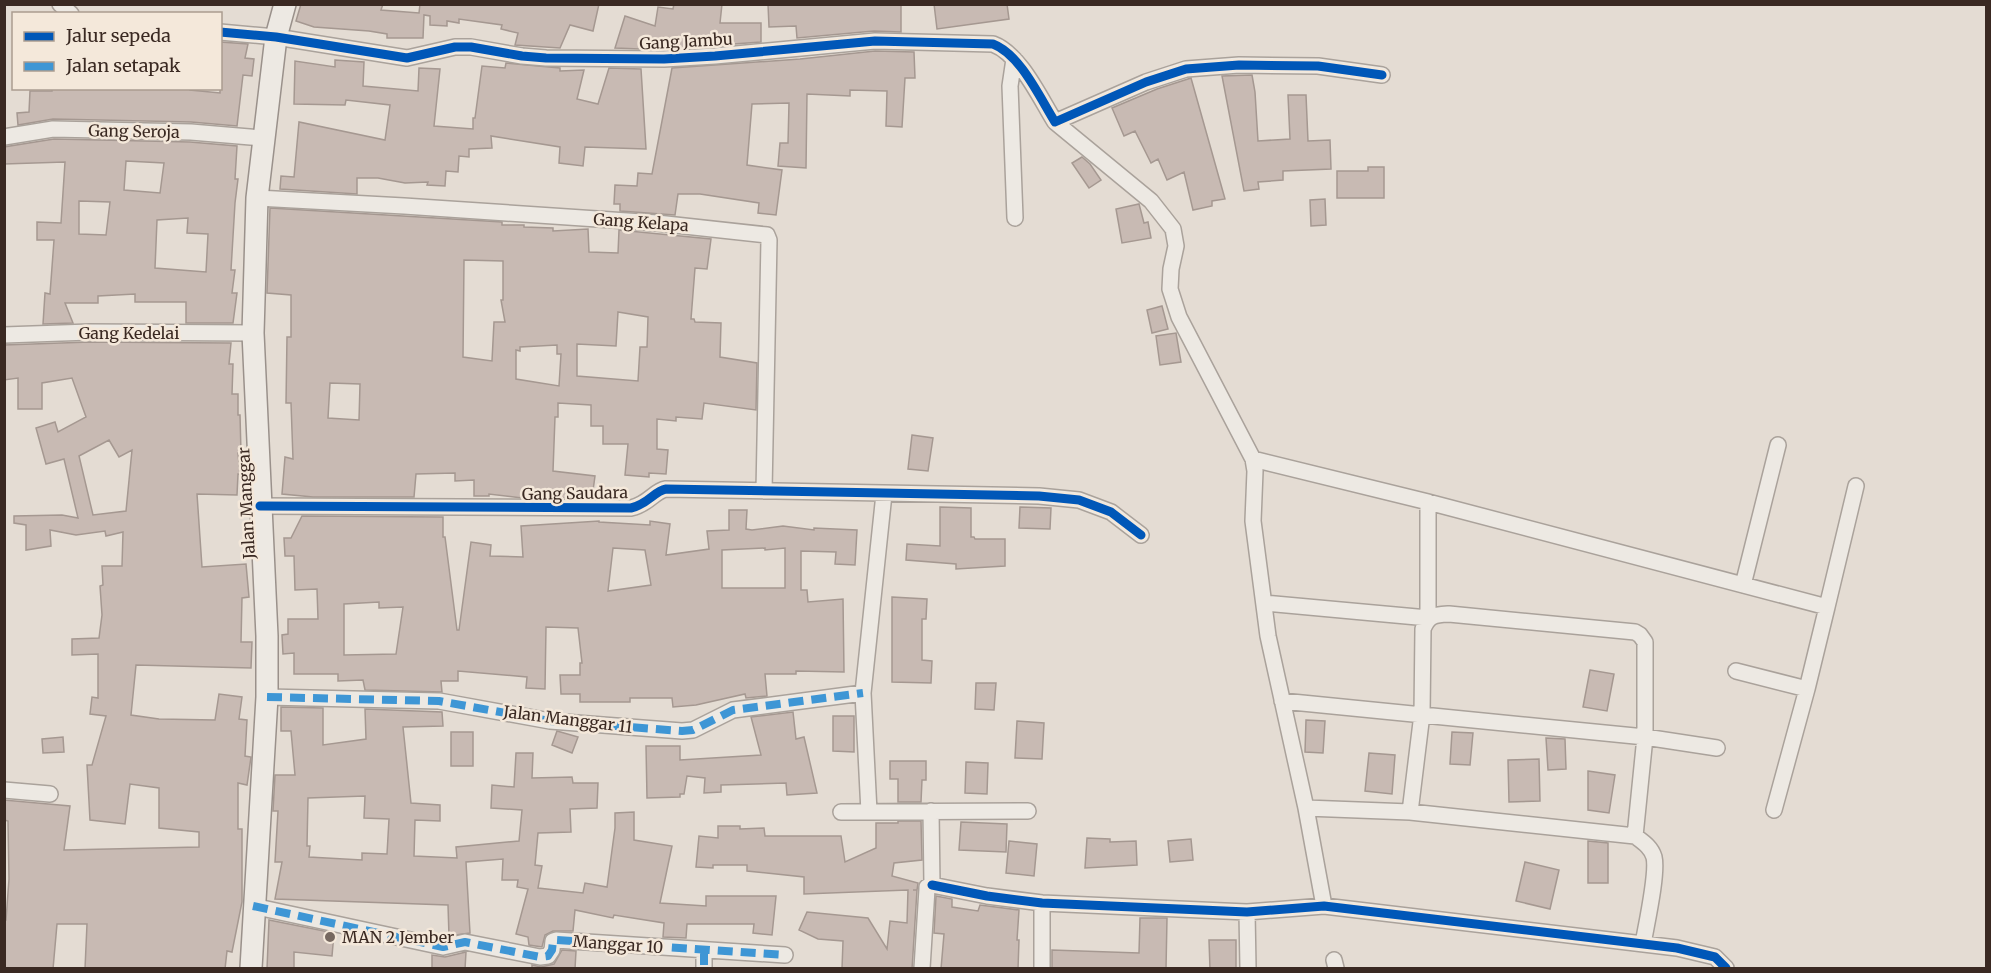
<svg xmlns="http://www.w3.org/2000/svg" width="1991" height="973" font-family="Merriweather,serif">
	<rect width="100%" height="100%" fill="#e4dcd3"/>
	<path fill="#c8bab3" stroke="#a59891" stroke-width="1.5" fill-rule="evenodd" d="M301 4H383L381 10 419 13 420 4H599L593 31 570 25 560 48 515 45 518 33 501 29 502 25 459 19V23L447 21V26L430 25V16L424 15 423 38H387V34L369 31 314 27 296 21Z
		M674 4H722L720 23H761V42L664 49 640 44V49L615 48 625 16 655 26 658 7 673 9Z
		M768 4H901V32L874 31 797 38 796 26 769 27Z
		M934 4H1007L1009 19 937 29Z
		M220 42 248 44 245 58 254 59 252 76 243 75 237 126 191 122 53 119 18 125 17 113 29 112 30 91H52V88H190V90L220 93Z
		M875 51 914 52 915 78H905L902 127 886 126 887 91 850 90V96L807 94 806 168 778 166 780 143H788L789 103 752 104 747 165 782 170 776 215 758 213 759 203 700 194H678L675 215 620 211V204H614L615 185 637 186 638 173 652 174 672 68 800 59Z
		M335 60 364 62 363 86 418 91 419 68 440 69 434 126 473 129V118H475L482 66 505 68 506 63 560 68V71L584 70 577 99 598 104 609 68 641 69 646 149 585 147 583 166 559 163 560 147 491 136 492 148 469 149V157L459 156 458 172 446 171 445 186 427 185 428 182 405 183 378 178H357V194L280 189 281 176 294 177 299 122 385 140 390 105 346 100 345 105 294 104 295 61 335 67Z
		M1252 75 1255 92 1258 141 1290 139 1288 95H1306L1308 141 1330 140 1331 169 1283 171V180L1258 182 1259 189 1244 191 1222 76Z
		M1191 78 1225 199 1212 201V206L1193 210 1184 172 1167 180 1158 159 1151 163 1135 131 1124 136 1112 108 1157 89Z
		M54 139 190 142 237 146 235 179H238L235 203 231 270H235L232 293H237L233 323H186V302H135V294L98 296V303H65L73 323 43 324 45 293 50 294 54 240H37V222L61 223 65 162 4 164V147ZM126 161 164 163 160 193 124 190ZM79 201 110 202 106 235 79 234ZM188 218 187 233 208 234 206 272 155 268 157 220Z
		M1082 157 1090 164 1101 180 1089 188 1072 163Z
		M1368 167H1384V198H1337V171H1368Z
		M1325 199 1326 225 1311 226 1310 200Z
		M1139 204 1144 223 1148 222 1151 238 1122 243 1116 209Z
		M270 208 502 222V225H524V227L553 228V231L588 229 589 252 618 253 619 230 711 239 707 269 695 268 691 319H694L695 322 721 323 720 357 757 363 756 410 704 403 702 419 676 417V421L657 419V449L668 450 666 474 649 473V477L625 475 628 444H603V426H591V405L558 403V417H555L553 471 595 476 592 498H522L489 494V496H474V480L455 481V473L416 474 414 497H313L282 494 285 457 293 459 291 403H286L287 337H291V295L267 293ZM464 260 503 261V300H501L505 322H494L492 361 463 357ZM618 312 648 317 647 347H640L638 381 577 376V344L616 346ZM557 345V354H561L559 386 516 379V350L520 351V347ZM330 383 360 384 359 420 328 418Z
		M1162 306 1168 329 1152 333 1147 310Z
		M1176 333 1181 362 1160 365 1156 336Z
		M90 342 231 343 229 364H233L232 394H238V415H240L241 453H238L240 474H238L237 495 197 494 202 567 246 564 249 597 242 598 241 642H252L251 668 136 665 131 715 159 719 215 720 219 694 242 697 239 719 247 720 245 756 251 757 247 785 238 783V829H242V902L232 952 227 951 225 969H85L87 924H57L53 969H4V920H6L9 879 8 821 4 820V800L70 806 64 850 199 847V832L159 828V788L130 784 125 824 90 820 87 765H92L106 716 90 714 92 697 98 698V654L72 655V639L99 638 102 615 100 586 103 585 102 566H122L123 532 106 536 105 531 76 535 50 530 51 546 26 550V525L14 523V516L62 515 78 518 64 459 46 464 36 428 55 422 58 432 86 417 72 378 42 383V409H18V378L4 380V345ZM109 440 119 457 132 450 126 511 93 515 79 456Z
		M912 435 933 438 928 471 908 469Z
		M940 507 971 508V537H974L975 539H1005V566L956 569V564L906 560 907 544 940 546Z
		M1020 507 1051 508 1050 529 1019 528Z
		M729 510H747L746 529 752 530 783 526 814 530V528L857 530 855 565 835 564 836 552 801 551V590H807L808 602 843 599 844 672 796 671V674H765L767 696 746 698 745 694 696 705 673 707 672 698H630V702H580V694H561L560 675H580V663H582L578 628 546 627 545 689 526 688 527 677 458 671V681H441L442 692 365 690 363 680 338 681V674H294V653L283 654 282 635 288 634V619H318L317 589 295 590 294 556H285L284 538H291L302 516 443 517V537H445L457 630H459L471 542 491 545 490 556 523 557 521 526 599 521V522L650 525V521L670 524 666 555 709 549 707 531 729 530ZM613 548 645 550 651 585 608 591ZM765 548V550L785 548V588H722V550ZM379 602V608L403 607 396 654 344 655V604Z
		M892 597 927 599 926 619H922V660L932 661 931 683 892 682Z
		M1590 670 1614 674 1607 711 1583 707Z
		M976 683H996L994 710 975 709Z
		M281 707 323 708V745L366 739 365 709 442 712 443 726 403 727 411 803 440 805V821L415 820 414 856 457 858 456 847 519 841 522 810 491 808 492 785 514 787 516 753H533L532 778 572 777 573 783H598L597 808 570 809 571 832 538 833 535 865 542 866 538 888 583 893 585 883 607 887 615 828V813L634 812V840L672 846 660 903 706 906V896H776L772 935 753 933 754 924H687L686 938 663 937 664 923 614 915 613 918 575 910 573 931H553L545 935 542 947 529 945 528 937 516 934 528 889 517 887 518 880H502L503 859 466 862 470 933 449 936 448 905 275 899 282 862H275L278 811H273L275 775H295L291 731H281ZM365 796 364 818 389 819 387 854 362 853V860L309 857 310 846H307L308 798Z
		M793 712 796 739 804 737 817 793 787 795 786 783 721 785V792L704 793 705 778 687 776 684 794H680V797L647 798 646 746H680V760L761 755 751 717Z
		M833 716H854V752L833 751Z
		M1306 720 1325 721 1323 753 1305 752Z
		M1017 721 1044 723 1042 759 1015 758Z
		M557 731 578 737 572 753 552 745Z
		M451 732H473V766H451Z
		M1452 732 1473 733 1470 765 1450 764Z
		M63 737 64 752 43 753 42 739Z
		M1546 738 1565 739 1566 769 1548 770Z
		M1369 753 1395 755 1392 794 1365 791Z
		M1539 759 1540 801 1509 802 1508 760Z
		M890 761H926V780H922L921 802H898V779H890Z
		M966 762 988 763 987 794 965 793Z
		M1588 771 1615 775 1609 813 1588 810Z
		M898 821H921L922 860 894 863 892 876 918 883 917 890H913H917L912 969H842L843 941 818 939 799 930 807 912 868 918 887 949 890 921 907 923 908 890 804 894V877L747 871V865H713V868L696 867 699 836 718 838V826H740V829L764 828 765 836H841L845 862 876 848V823H898Z
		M961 822 1007 824 1006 852 959 850Z
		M1087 838 1110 839V842L1136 841 1137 865 1085 868Z
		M1191 839 1193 860 1170 862 1168 841Z
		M1009 841 1037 844 1034 876 1006 873Z
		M1588 841 1608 843V883H1588Z
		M1525 862 1559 870 1550 909 1516 901Z
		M936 896 952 899V907L978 911 980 905 1019 910 1017 940H1019L1018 969H941L944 934 934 933Z
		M1140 918H1167L1166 969H1052V950L1139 953Z
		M269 920 334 933 332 956 294 952V969H267Z
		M1209 940H1236V969H1210Z
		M562 950 576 951 575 969H532V965L541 967 554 964Z
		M466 952 465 969H432V955L445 957Z"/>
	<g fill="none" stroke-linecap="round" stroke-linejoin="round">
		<defs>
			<path id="minor" d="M60 4 71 14
				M220 32 276 37 407 58 455 47H471L522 56 546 58 664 59 715 56 875 41 993 44C1020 54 1040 98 1055 122L1146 82 1186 69 1239 65 1318 66 1382 75
				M1014 59 1010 86 1015 218
				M1055 122 1151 201 1173 229 1176 246 1171 269 1170 289 1179 317 1253 459 1255 471 1253 521 1268 636 1306 808 1324 906
				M4 137 53 129 191 132 263 138
				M257 198 404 206 657 223 767 235 769 240 764 491
				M4 335 90 332 253 333
				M1253 459 1428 502 1827 607 1807 689 1774 810
				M260 506 631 508C649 504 654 491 666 489L1039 496 1079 500 1111 512 1141 535
				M1743 585 1778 445
				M1264 603 1428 618V502
				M1827 607 1856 486
				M1736 671 1807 689
				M267 697 439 701 550 721 682 731 693 730 733 710 863 693
				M1282 701 1645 737 1717 748
				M4 790 50 794
				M1306 808 1410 812 1635 836C1643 842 1651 847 1654 857 1658 873 1646 926 1643 944
				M841 812 1028 811
				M869 812 863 693 884 494
				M1410 812 1422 714 1423 629C1429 615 1434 615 1449 614L1635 632 1640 635 1645 642V737L1635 836
				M932 885 987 896 1042 903 1247 912 1324 906 1677 948 1715 957 1726 968
				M1042 903V968
				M253 906 443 947 465 942 540 957 548 956 552 950 553 941 556 940 785 955
				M1247 912 1248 968
				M704 950V968
				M1334 960 1336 968
				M922 968 927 889V887L932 885 931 811"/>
			<path id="secondary" d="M251 968 267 697V636L253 333 257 198 276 37 285 4"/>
		</defs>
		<use href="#minor" stroke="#aaa29b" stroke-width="18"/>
		<use href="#secondary" stroke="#9a918b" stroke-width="24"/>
		<use href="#minor" stroke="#ede9e3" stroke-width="15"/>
		<use href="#secondary" stroke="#ede9e3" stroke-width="21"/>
		<path stroke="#3e96d5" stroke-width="8" stroke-dasharray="15 8" stroke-linecap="butt" d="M267 697 439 701 550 721 682 731 693 730 733 710 863 693
			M253 906 443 947 465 942 540 957 548 956 552 950 553 941 556 940 785 955
			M704 950V968"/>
		<defs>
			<path id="cycleway" d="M220 32 276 37 407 58 455 47H471L522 56 546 58 664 59 715 56 875 41 993 44C1020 54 1040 98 1055 122L1146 82 1186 69 1239 65 1318 66 1382 75
				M260 506 631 508C649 504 654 491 666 489L1039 496 1079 500 1111 512 1141 535
				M932 885 987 896 1042 903 1247 912 1324 906 1677 948 1715 957 1726 968"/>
		</defs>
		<use href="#cycleway" stroke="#f4e8da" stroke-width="13"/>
		<use href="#cycleway" stroke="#0057b8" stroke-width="9"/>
	</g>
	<circle fill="#766860" stroke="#f4e8da" stroke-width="2" cx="330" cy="937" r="6"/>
	<g text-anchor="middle" stroke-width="5" stroke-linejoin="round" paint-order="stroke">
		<g font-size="16" fill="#3a2922" stroke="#f4e8da">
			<text transform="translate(686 41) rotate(-3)" y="6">Gang Jambu</text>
			<text transform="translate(134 131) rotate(1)" y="6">Gang Seroja</text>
			<text transform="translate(641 222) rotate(4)" y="6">Gang Kelapa</text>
			<text x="129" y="339">Gang Kedelai</text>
			<text transform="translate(575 493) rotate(-1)" y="6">Gang Saudara</text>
			<text transform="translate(246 503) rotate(-93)" y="6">Jalan Manggar</text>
			<text transform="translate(568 719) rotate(7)" y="6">Jalan Manggar 11</text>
			<text transform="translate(618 944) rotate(4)" y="6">Manggar 10</text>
		</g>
		<g font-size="16" fill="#3a2922" stroke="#f4e8da" text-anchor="start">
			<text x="342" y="943">MAN 2 Jember</text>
		</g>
	</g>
	<rect width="1991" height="973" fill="none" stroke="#3a2922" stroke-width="12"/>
	<rect x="12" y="12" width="210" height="78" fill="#f4e8da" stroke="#aa9c90" stroke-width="1.5"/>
	<rect x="24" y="32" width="30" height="9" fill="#0057b8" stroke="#aa9c90" stroke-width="1.5"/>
	<text x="66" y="42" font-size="18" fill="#3a2922">Jalur sepeda</text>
	<rect x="24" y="62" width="30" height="9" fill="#3e96d5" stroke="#aa9c90" stroke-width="1.5"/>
	<text x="66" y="72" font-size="18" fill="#3a2922">Jalan setapak</text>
</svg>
